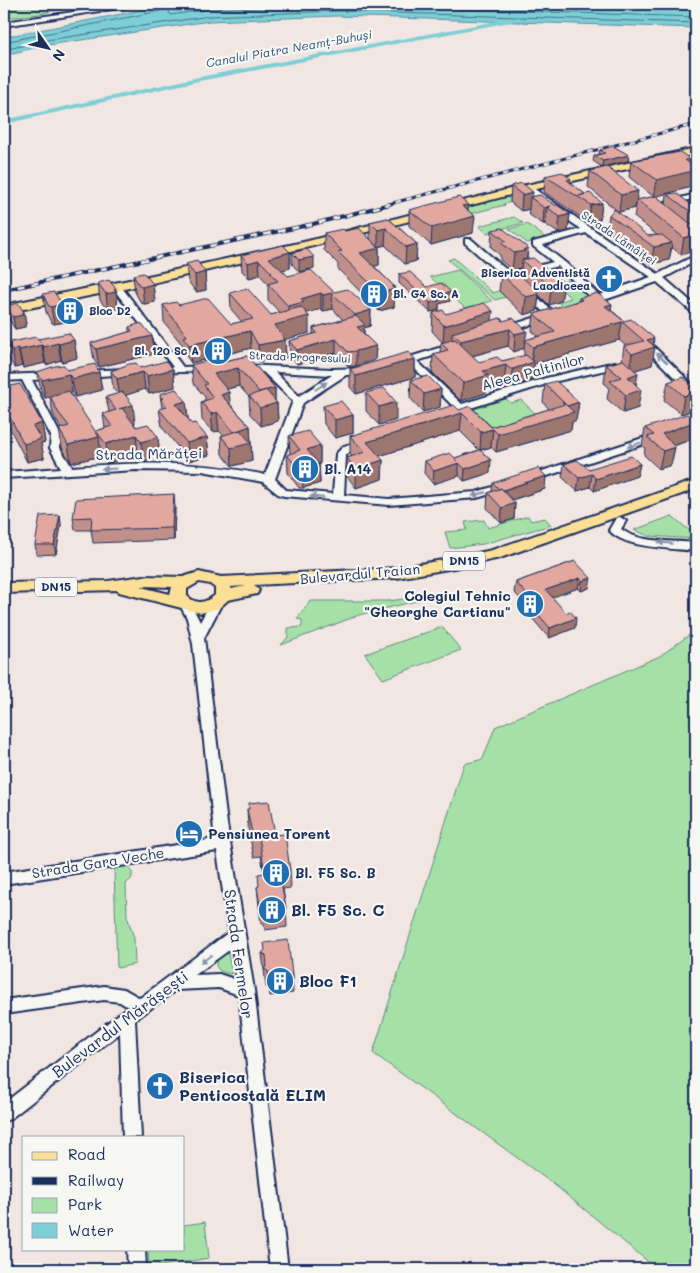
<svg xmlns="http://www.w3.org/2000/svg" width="700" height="1273" font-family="Mali,sans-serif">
	<rect width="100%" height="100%" fill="#f2e6e2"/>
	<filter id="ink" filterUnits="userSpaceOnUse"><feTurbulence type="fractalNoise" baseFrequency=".02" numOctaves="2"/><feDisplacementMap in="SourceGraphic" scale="10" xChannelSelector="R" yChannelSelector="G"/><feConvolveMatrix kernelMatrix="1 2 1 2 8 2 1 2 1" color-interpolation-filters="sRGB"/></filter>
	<g filter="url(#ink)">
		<path fill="#a5e1a7" stroke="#608882" d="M4 4H79L40 14 4 18Z
			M507 197 513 202 503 204 505 205 461 216 444 213Z
			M514 217 523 223 487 233 479 226Z
			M527 224 546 238 527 243 509 229Z
			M454 258 493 293 499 291 506 297 495 300 448 260Z
			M458 270 492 301 465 308 430 277Z
			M570 280 588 297 562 306 558 302 571 298 563 291 557 293 548 285Z
			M506 399 511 403 521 400 539 417 496 431 474 409Z
			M528 516 531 521 545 518 551 525 483 544 450 548 445 532 467 530 465 522 484 520 488 528Z
			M672 516 696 536V539L649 536 634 530Z
			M418 597 420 600 359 615 281 645 288 637V628L302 627V620L297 619 310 601H389Z
			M442 627 461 650 383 679 365 654Z
			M696 630V1269H657L556 1186 373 1053 464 764 483 759 495 727 660 656Z
			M126 866 132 871V878L126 884 127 916 134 938 135 964 117 968 114 868Z
			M227 950 232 973 230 974 220 971 216 966 218 955Z
			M205 1222 209 1258 149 1268 148 1249H184V1225Z"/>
		<path fill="#7dcfd5" stroke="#568fa5" d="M172 4H696V28L337 16 210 21 48 45 4 55V37Z"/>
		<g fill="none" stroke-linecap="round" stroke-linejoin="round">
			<path stroke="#426f8e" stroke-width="1" d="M171 4 169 13 171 15 210 9 337 5 696 17
				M520 4 696 9
				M4 42 160 11 164 8 165 4
				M4 50 47 40 210 16 337 11 696 23"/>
			<path fill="#7dcfd5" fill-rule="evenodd" d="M519 17 521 18V20L199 81 4 124V120L199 77Z"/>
			<defs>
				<path id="minor" d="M129 4H144L4 26V22Z
					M524 186H530L658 274 696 255V261L664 278 696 306V314L693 313 657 282 604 300 608 304 606 306H600L596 302 585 304V300L591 298 558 266 515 277 555 313V317L508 332H502V328L546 314 465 243V239H471L510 273 553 262 533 246V242L581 229 524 190ZM586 233 651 277 599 295 567 264 543 245Z
					M696 194V198L669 205 665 202Z
					M117 284 120 285 183 367 209 366 214 369 213 371 152 373V369L173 367 112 287Z
					M642 337 645 338 696 388V396L692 395 639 342V338Z
					M455 343 460 346 458 348 417 361 462 404 546 378 615 362 620 365 619 367 553 382 464 410 461 417 447 421 442 418 453 413 455 408 409 363 400 366 395 363 397 361Z
					M241 365 332 369 366 368 371 371 366 374 346 375 303 403 275 479 286 490 333 494 336 454 344 446 366 440 371 443 370 445 352 450 346 455 344 495 389 499 476 492 506 483 512 486 510 488 477 498 389 505 284 496 278 494 263 482 202 471 136 470 4 478V472L61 468 50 448 51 436 22 380 4 381V375L54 373 58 374V378L32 380 61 436 60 448 72 467C138 462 201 461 265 475L293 401 263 372 237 370V366ZM275 372 332 375 299 396Z
					M126 369 130 370V374L84 377 79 374 84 371Z
					M658 433 662 434 663 436 662 438 532 481 528 482 523 479 524 477Z
					M620 517 626 521 621 529C640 544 673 540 696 543V551C674 548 624 549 609 530L616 518Z
					M216 599 222 603 204 638 227 824 254 990 288 1269H270L239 995 219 988 176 990 135 1020 141 1137H123L120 1033 10 1119 4 1121V1103L128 1007 120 1002 104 1000 4 1014V1000L104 986 124 989 140 998 229 932 217 851 4 884V872L215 839 193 644 187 618 180 605 182 602H190L200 622 212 600ZM232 948 237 980 219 974 195 975Z
					M127 1249H145L146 1269H128Z"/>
				<path id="major" d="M696 148V154L518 193 309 247 139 286 4 313V305L139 278 308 241 517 187Z
					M696 480V489L500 558 454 568 397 578 254 585 259 590 257 594 228 600 219 608 201 613 119 592 118 590 4 593V583L108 581 144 576 183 577 199 572 221 577 397 568 454 558 492 550ZM199 582 210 584 215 588V595C206 603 196 605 187 596V589ZM144 586 172 587 170 594 141 587ZM246 586 231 589V587Z"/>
			</defs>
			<use href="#minor" stroke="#1b2f5e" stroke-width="4"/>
			<use href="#major" stroke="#1b2f5e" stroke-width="4"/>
			<use href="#minor" fill="#f6f6f2" fill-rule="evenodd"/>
			<use href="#major" fill="#fbdf96" fill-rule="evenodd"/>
			<defs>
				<path id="rail-far1" d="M385 205 696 124"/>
				<path id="rail" d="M4 290 313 224 390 204"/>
			</defs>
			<use href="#rail-far1" stroke="#1b2f5e" stroke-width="3"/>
			<use href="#rail" stroke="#1b2f5e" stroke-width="4"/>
			<use href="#rail-far1" stroke="#f6f6f2" stroke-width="2" stroke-dasharray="5.5" stroke-linecap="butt"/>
			<use href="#rail" stroke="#f6f6f2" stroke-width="2.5" stroke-dasharray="7" stroke-linecap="butt"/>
		</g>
		<path fill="#c2908a" stroke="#1b2f5e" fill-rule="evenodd" d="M600 150 629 155 628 161 602 167 593 161 594 156 599 154Z
			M631 161 690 163 696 168V180L695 186 656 196 666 204 667 194 696 208V250L681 255 672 247 669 260 651 264 607 231 609 215 648 236 657 235 634 217 637 200 654 197 629 177Z
			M607 167 635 208 619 212 588 187 590 171Z
			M545 176 571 179 570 183 585 194 602 203 600 219 588 222 544 192Z
			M511 186 533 197 555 205 570 214 568 231 558 233 545 224H543L528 214 529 209 521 211 510 202Z
			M468 205V211L473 233 431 245 409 226V210Z
			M388 218 417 244 416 261 405 264 385 245 378 247 379 248V265L374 266 394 286V288L395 289 394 307 379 311 338 269V264L324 250V233L345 231 370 239V222Z
			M492 230 528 248 527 259 564 283 561 301 549 305 539 295 537 311 524 315 499 291 501 274 521 276V268L512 270 500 260V255L491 247Z
			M290 252V268L282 270 288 276 334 292 371 310 370 326 364 328V334L376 346 375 360 356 366H348L336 353 297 364 290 355 289 341 313 334V328L343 320 333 309 323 311 321 309 306 313 309 333 285 339V340L286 358 259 362 251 348 191 363 185 354 184 347 164 322 163 305H179L231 324 242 322 231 309 230 293 271 315 280 313 268 300V284L260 275 249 278 242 271 241 255Z
			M292 253 314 268 299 272 292 264Z
			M186 264 205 272 206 290 196 292 188 281Z
			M399 274 427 287 450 301 439 304V310L430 312 399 283Z
			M133 275 153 284 155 302 144 304 141 303 135 292Z
			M98 283 116 289 118 309 108 311 100 300Z
			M43 294 65 322 54 324 51 322 46 312Z
			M579 298 611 310 653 345 652 365 635 370 638 408 623 413 607 399 609 387 604 383 606 365 622 360 624 346H626L619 340 534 364 532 380 512 387H508L504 383 486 388V393L461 401 432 372 433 354 440 352 441 343 442 342 432 331 433 313 446 314 492 321 500 318 526 340 538 336 532 331 534 314 579 301ZM508 346 514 352 524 348V356L502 361 479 362 472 356Z
			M6 306 24 312 26 324H25V327L15 329 8 318Z
			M129 327 152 336 154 354 99 367 94 360 91 343 129 332Z
			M38 339 74 340 77 358 62 362 61 360 46 365 45 363 23 368 22 366 15 368 10 361 6 343Z
			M247 356 275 388V401L277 403 278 421 261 426 250 414 249 397 239 386 227 389 230 404 250 426 252 461 232 466 222 454 221 436 223 435 219 431 213 432 202 420 201 402 205 400V397L193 383 191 365 220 362Z
			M415 359V377L356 394 350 387V369Z
			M140 368 173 369 175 387 149 394 145 389 126 395 135 423 134 424 160 455 144 461 138 453 109 463 101 452V456L71 463 62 448 59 429H61L53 414 50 397 45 398 41 390 37 372 67 370 99 372 102 390 75 397 72 392H70L96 434V431L105 428 103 414 109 412 106 397 118 394 113 389 111 371Z
			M4 375 11 386 42 423 45 442 41 443 44 458 27 462 4 417Z
			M411 380 441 389 440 407 423 412 410 398Z
			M668 382 696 388V409L681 414 664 400Z
			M545 384 579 402 576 420 572 422 571 430 496 452 491 447 481 450 490 473 464 481 459 475 433 484 424 473 425 461 455 458 479 450 460 431 379 456 383 460 382 479 356 488 347 476V458L352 456 350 454V436L459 410 491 427 549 409 543 402Z
			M366 393 396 420 379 425 366 411Z
			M160 394 186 401 188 419 192 424 207 437 209 455 189 461 162 427 159 409H162Z
			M323 406 353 415V433L335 438 324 424Z
			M645 428 692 439 674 446 675 447 671 465 659 469 644 455 645 448 642 446Z
			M289 436 320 445V463L319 464 320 483 303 488H299L288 473 287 455 290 454Z
			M564 464 589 469 640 464 637 476 594 491 590 487 577 491 562 477Z
			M493 483 545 489 512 500 515 503 514 519 501 523 487 508 488 493 492 491Z
			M175 507 174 540 93 543 91 530H75L73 518Z
			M60 515 61 525 56 554 37 555 35 545Z
			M575 561 589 588 581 591 578 588 552 597 575 628 549 638 525 610 526 605 514 592 516 582Z
			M247 809 275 835 290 870 291 888 283 889 286 908 287 927 265 930 264 924H261L257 887 259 886 264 873 261 856 254 857 253 853 248 828Z
			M262 953 292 975 293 993 270 996 269 989 266 987Z"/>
		<path fill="#9e7670" stroke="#1b2f5e" d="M629 155 628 161 602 167 603 161Z
			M690 159 688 172 696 170V180L695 186 654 197 657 180 685 160Z
			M638 191 635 208 619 212 621 195Z
			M533 192 532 199 530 197 529 209 521 211 522 195Z
			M602 203 600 219 588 222 591 205Z
			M468 205 467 218 475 216 473 233 431 245 432 228 462 206Z
			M547 207 545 224H543L544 208Z
			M570 214 568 231 558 233 560 217Z
			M386 228 385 245 378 247V230Z
			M696 234V250L681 255 684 238Z
			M672 243 669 260 651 264 654 247Z
			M417 244 416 261 405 264 406 247Z
			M379 248V265L360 270V253Z
			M528 248 526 264 522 260 521 268 512 270 514 253Z
			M290 252V268L272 273 269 258Z
			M314 257V268L299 272V260Z
			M259 260 260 275 249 278 248 263Z
			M205 272 206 290 196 292 195 275Z
			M564 283 561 301 549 305 551 288Z
			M153 284 155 302 144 304 142 287Z
			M394 286V290L395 289 394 307 379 311 380 293Z
			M116 289 118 309 108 311 106 294Z
			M538 291V294H539L537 311 524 315 526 297Z
			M451 292 450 301 439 304V310L430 312V303L435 296Z
			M321 293V309L304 314 309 316V333L276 342 275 325 288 321V306L301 299Z
			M332 293 333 309 323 311V295Z
			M62 304 65 322 54 324 51 307Z
			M612 304 609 321 605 306Z
			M371 310 370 326 364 328V339L354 331 355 315Z
			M493 311 491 329 452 333V341L443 343 444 326Z
			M24 312 26 324H25V327L15 329 13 317Z
			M622 322 619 340 534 364 532 380 512 387 513 369 531 363 533 347Z
			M510 329 508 346 460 359 461 341Z
			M250 331 251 348 191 363 189 345Z
			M527 331 524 348 514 352 515 334Z
			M152 336 154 354 99 367 96 349Z
			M654 338 653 348 655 347 652 365 629 372 632 354 647 340Z
			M336 339V353L297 364V350Z
			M74 340 77 358 62 362 59 344Z
			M285 340 286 358 259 362 258 345Z
			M58 343 61 360 46 365 43 347Z
			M42 345 45 363 23 368 19 350Z
			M376 346 375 360 356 366V351Z
			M18 348 22 366 15 368 12 350Z
			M415 359V377L356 394V376Z
			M506 365 504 383 486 388V393L461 401 463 383 483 371Z
			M238 368 239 386 215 392 214 374Z
			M173 369 175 387 149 394 147 376Z
			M99 372 102 390 75 397 72 379Z
			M143 372 145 389 120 397 117 379Z
			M638 373 635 391 641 390 638 408 623 413 628 377Z
			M69 374 72 392 45 398 42 380Z
			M275 388V404L277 403 278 421 261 426 259 392Z
			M441 389 440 407 423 412 424 394Z
			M229 392 231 410 221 395Z
			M696 392V409L681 414 684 396Z
			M186 401 188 419 176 404Z
			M396 402V420L379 425V407Z
			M579 402 576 420 572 422 571 430 496 452 498 434 567 406Z
			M133 405 135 423 121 427 119 409Z
			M217 412 219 431 213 432 211 414Z
			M462 413 460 431 366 460 367 442Z
			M353 415V433L335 438V420Z
			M696 421 692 439 662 450V434Z
			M42 423 45 442 41 443 44 458 27 462 24 444 33 426Z
			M250 426 252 461 232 466 231 448 234 432Z
			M493 429 491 447 480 450 481 432Z
			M136 435 138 453 109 463 106 444Z
			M99 437 101 456 71 463 68 445Z
			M158 437 160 455 144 461 141 442Z
			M207 437 209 455 189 461 187 443Z
			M320 445V463L310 467 319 464 320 483 303 488 302 470 307 450Z
			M675 447 671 465 659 469 663 451Z
			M383 460 382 479 356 488V469Z
			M491 460 490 473 464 481 465 469Z
			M459 463V476L433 484 434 471Z
			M640 464 637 476 594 491 596 479Z
			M592 474 590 487 577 491 579 478Z
			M546 476 545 489 499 504 501 491Z
			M174 494 175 507 174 540 172 528Z
			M515 503 514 519 501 523 502 508Z
			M60 515 61 525 56 554 54 545Z
			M580 578 578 588 545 600 546 590Z
			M591 578 589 588 581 591 582 581Z
			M576 618 575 628 549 638 550 628Z"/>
		<path fill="#e2a8a0" stroke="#1b2f5e" d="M613 146 629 155 603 161 594 156 605 153 600 150Z
			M680 152 690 159 685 160 696 168V170L657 180 631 161Z
			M607 167 638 191 621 195 590 171Z
			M562 172 571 179 567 180 585 194 579 196 590 193 602 203 591 205 545 176Z
			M522 183 533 192 522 195 511 186Z
			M676 193 696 208V216L667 194Z
			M540 195 555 205H557L570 214 560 217 547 207 551 206 544 208 530 197Z
			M656 196 696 228V234L684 238 637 200Z
			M459 197 468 205 462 206 475 216 432 228 409 210Z
			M614 209 648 236 662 235 672 243 654 247 609 215Z
			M388 218 417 244 406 247 386 228 378 230 370 222Z
			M359 228 379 248 360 253 394 286 392 287 395 289 380 293 338 252 342 251 324 233 343 229 345 231Z
			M502 228 528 248 523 250 525 251 514 253 501 243 506 241 492 230Z
			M283 245 290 252 269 258 288 276 311 270 334 292 348 289 371 310 355 315 332 293 323 295 321 293 301 299 304 302 288 306 268 284 278 281 271 274 272 273 259 260 248 263 241 255Z
			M307 249 314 257 299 260 292 253Z
			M533 258 564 283 551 288 522 260Z
			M197 261 205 272 195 275 186 264Z
			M515 271 538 291 536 292 539 294 526 297 501 274Z
			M410 272 427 287 441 283 451 292 435 296 439 301 430 303 399 274Z
			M144 273 153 284 142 287 139 285 133 275Z
			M109 280 116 289 114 290 116 292 106 294 98 283Z
			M247 288 271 315 301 307 309 316 275 325 285 340 258 345 250 331 189 345 183 337 187 336 163 305 176 302 179 305 208 298 231 324 253 319 230 293Z
			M54 292 62 304 51 307 48 305 43 294Z
			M597 293 612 304 605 306 624 321 631 319 654 338 647 340 655 347 632 354 624 346 644 341 622 322 533 347 525 340 555 332 534 314 582 300 579 298Z
			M18 303 24 312 22 313 23 315 13 317 6 306Z
			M484 303 493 311 444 326 433 313 443 310 446 314Z
			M356 316 365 325 357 327 376 346 356 351 348 352 336 339 297 350 289 341 317 333 313 328Z
			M500 318 503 321 513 318 527 331 515 334 510 329 461 341 452 333Z
			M141 323 152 336 96 349 91 343 132 331 129 327Z
			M69 333 74 340 59 344 58 343 43 347 42 345 19 350 18 348 12 350 6 343 36 337 41 343 38 339Z
			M455 339 479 362 497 357 502 361 526 355 534 362 513 369H510L506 365 483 371 488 375 463 383 433 354 448 350 441 343Z
			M409 352 415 359 356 376 350 369Z
			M247 356 275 388 259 392 238 368 214 374 229 392 221 395 250 426 234 432 217 412 211 414 201 402 213 398 204 385 207 384 191 365 217 358 220 362Z
			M623 360 638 373 628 377 641 390 626 395 610 381 621 377 606 365Z
			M166 361 173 369 147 376 143 372 117 379 111 371 129 364 136 363 140 368Z
			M95 364 99 372 72 379 69 374 42 380 37 372 55 366 64 365 67 370Z
			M4 375 11 386 20 384 42 423 33 426 41 439 24 444 4 406Z
			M428 376 441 389 424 394 411 380Z
			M683 377 696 388V392L684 396 668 382Z
			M556 381 579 402 567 406 545 384Z
			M384 388 396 402 379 407 366 393Z
			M176 389 186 401 176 404 192 424 195 423 207 437 187 443 159 409 167 407 161 399 164 398 160 394Z
			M266 390 277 403 260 408 249 396Z
			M69 391 99 437 68 445 59 429 69 426 58 412 50 396Z
			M123 392 133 405 119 409 122 408 136 427 148 424 158 437 141 442 136 435 106 444 96 431 112 426 103 414 116 410 106 397Z
			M341 401 353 415 335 420 323 406Z
			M565 404 574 412 498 434 493 429 481 432 462 413 367 442 383 460 356 469 347 458 365 452 350 436 454 405 459 410 470 406 491 427Z
			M687 414 696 421 662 434 675 447 663 451 647 437 654 435 645 428Z
			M240 430 251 443 231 448 221 436Z
			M308 431 320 445 307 450 319 464 302 470 299 469 287 455 300 450 289 436Z
			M480 450 491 460 465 469 455 459 459 463 434 471 425 461 450 453 455 458Z
			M631 456 640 464 596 479 592 474 579 478 564 464 577 460 589 469Z
			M538 468 546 476 503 490 501 488 499 489 493 483Z
			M501 488 515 503 502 508 488 493Z
			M174 494 172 528 91 530 92 517 73 518 76 499Z
			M60 515 54 545H35L40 516Z
			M575 561 591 578 582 581 580 578 546 590 566 613 570 611 576 618 550 628 526 600 530 599 516 582Z
			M269 801 275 835 285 834 290 870 279 871 286 908 263 912 262 906H260L257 887 259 886 258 874 265 873 259 837 253 838 247 809H249V803Z
			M288 940 292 975 269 978 268 971 264 969 267 966 266 955 262 953 265 950 264 943Z"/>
		<defs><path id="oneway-solid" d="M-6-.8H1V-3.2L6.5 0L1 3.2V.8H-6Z" transform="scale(1.25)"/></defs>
		<g fill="#8892a8">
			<use href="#oneway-solid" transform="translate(662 358) rotate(-137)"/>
			<use href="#oneway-solid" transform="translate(321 386) rotate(-33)"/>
			<use href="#oneway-solid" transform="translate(634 445) rotate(161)"/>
			<use href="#oneway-solid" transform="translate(109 469) rotate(177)"/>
			<use href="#oneway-solid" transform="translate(479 494) rotate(166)"/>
			<use href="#oneway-solid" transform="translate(317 497) rotate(-175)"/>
			<use href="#oneway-solid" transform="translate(665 543) rotate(-174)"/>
			<use href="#oneway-solid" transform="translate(206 959) rotate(143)"/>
		</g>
	</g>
	<defs>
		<symbol id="church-disc" viewBox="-11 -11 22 22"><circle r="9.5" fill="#1f6fb2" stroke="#f6f6f2"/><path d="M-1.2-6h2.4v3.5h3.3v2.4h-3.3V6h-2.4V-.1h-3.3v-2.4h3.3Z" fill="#fff"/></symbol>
		<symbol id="building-disc" viewBox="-11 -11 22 22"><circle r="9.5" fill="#1f6fb2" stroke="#f6f6f2"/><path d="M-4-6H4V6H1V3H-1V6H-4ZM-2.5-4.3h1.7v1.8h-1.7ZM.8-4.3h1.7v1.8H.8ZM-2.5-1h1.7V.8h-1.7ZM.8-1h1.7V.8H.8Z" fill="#fff"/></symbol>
		<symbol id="hotel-disc" viewBox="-11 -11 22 22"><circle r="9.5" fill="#1f6fb2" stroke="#f6f6f2"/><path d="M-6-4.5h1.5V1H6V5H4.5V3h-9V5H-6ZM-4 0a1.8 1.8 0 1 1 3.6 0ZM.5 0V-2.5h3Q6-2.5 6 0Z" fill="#fff"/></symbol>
	</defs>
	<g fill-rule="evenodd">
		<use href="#church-disc" x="593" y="263" width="32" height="32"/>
		<use href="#building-disc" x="358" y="278" width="32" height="32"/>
		<use href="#building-disc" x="54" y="295" width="32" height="32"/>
		<use href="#building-disc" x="202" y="335" width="32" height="32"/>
		<use href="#building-disc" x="289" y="453" width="32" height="32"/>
		<use href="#building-disc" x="514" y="588" width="32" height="32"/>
		<use href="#hotel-disc" x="173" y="818" width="32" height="32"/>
		<use href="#building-disc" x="260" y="857" width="32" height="32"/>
		<use href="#building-disc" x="256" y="894" width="32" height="32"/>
		<use href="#building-disc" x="264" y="965" width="32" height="32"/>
		<use href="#church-disc" x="144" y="1070" width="32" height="32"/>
	</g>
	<g text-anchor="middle" stroke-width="4.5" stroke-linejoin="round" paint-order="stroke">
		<g font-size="11" fill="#1b2f5e" stroke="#f6f6f2">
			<text transform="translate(619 238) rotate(34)" y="4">Strada Lămâiței</text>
			<text transform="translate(300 357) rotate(2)" y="4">Strada Progresului</text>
		</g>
		<g font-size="11" font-weight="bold" fill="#1b2f5e" stroke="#f6f6f2" text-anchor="end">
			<text x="590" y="277">Biserica Adventistă<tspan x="590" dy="13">Laodiceea</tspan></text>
			<text x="393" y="298" text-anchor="start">Bl. G4 Sc. A</text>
			<text x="89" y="315" text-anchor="start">Bloc D2</text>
			<text x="199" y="355">Bl. 120 Sc A</text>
		</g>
		<g font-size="12" font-style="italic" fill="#34577c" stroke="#f6f6f2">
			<text transform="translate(289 49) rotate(-10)" y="4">Canalul Piatra Neamț-Buhuși</text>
		</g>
		<g fill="#f6f6f2" stroke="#5d6b8a" stroke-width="1">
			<rect x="443" y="551.5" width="42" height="19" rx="4"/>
			<rect x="35" y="577.5" width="42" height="19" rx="4"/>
		</g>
		<g font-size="12" font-weight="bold" fill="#1b2f5e">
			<text x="464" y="565">DN15</text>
			<text x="56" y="591">DN15</text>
		</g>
		<g font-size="14" fill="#1b2f5e" stroke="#f6f6f2">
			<text transform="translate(533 372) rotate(-15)" y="5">Aleea Paltinilor</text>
			<text transform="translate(149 454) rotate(-1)" y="5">Strada Mărăței</text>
			<text transform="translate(360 574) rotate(-5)" y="5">Bulevardul Traian</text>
			<text transform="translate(98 863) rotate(-9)" y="5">Strada Gara Veche</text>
		</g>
		<g font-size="14" font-weight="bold" fill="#1b2f5e" stroke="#f6f6f2" text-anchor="start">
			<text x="324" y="474">Bl. A14</text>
			<text x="511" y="601" text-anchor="end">Colegiul Tehnic<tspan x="511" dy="16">"Gheorghe Cartianu"</tspan></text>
			<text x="208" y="839">Pensiunea Torent</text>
			<text x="295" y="878">Bl. F5 Sc. B</text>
		</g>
		<g font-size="16" font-weight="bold" fill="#1b2f5e" stroke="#f6f6f2" text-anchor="start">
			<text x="291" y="916">Bl. F5 Sc. C</text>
			<text x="299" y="987">Bloc F1</text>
			<text x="179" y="1083">Biserica<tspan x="179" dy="18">Penticostală ELIM</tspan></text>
		</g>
		<g font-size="16" fill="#1b2f5e" stroke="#f6f6f2">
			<text transform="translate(239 954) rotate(82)" y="6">Strada Fermelor</text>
			<text transform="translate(120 1024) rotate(-37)" y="6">Bulevardul Mărășești</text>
		</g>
	</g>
	<rect width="700" height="1273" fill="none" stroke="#f6f6f2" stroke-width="20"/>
	<rect x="10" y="10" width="680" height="1253" fill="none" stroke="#1b2f5e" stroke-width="2" filter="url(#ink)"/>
	<rect x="22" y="1136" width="162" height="115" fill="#f6f6f2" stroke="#9ea6b7"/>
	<rect x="32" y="1152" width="25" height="8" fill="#fbdf96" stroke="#9ea6b7"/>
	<text x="68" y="1160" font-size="15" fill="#1b2f5e">Road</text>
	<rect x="32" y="1177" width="25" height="8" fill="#1b2f5e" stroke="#9ea6b7"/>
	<text x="68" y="1186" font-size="15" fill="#1b2f5e">Railway</text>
	<rect x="32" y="1198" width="25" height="15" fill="#a5e1a7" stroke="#9ea6b7"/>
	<text x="68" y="1210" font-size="15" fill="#1b2f5e">Park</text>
	<rect x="32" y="1223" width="25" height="15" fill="#7dcfd5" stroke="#9ea6b7"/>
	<text x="68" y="1236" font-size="15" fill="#1b2f5e">Water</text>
	<g transform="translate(48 48) rotate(124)" stroke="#f6f6f2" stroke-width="4" paint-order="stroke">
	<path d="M0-4L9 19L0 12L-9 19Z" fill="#1b2f5e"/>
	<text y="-8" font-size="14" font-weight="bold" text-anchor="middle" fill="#1b2f5e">N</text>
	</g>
</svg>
